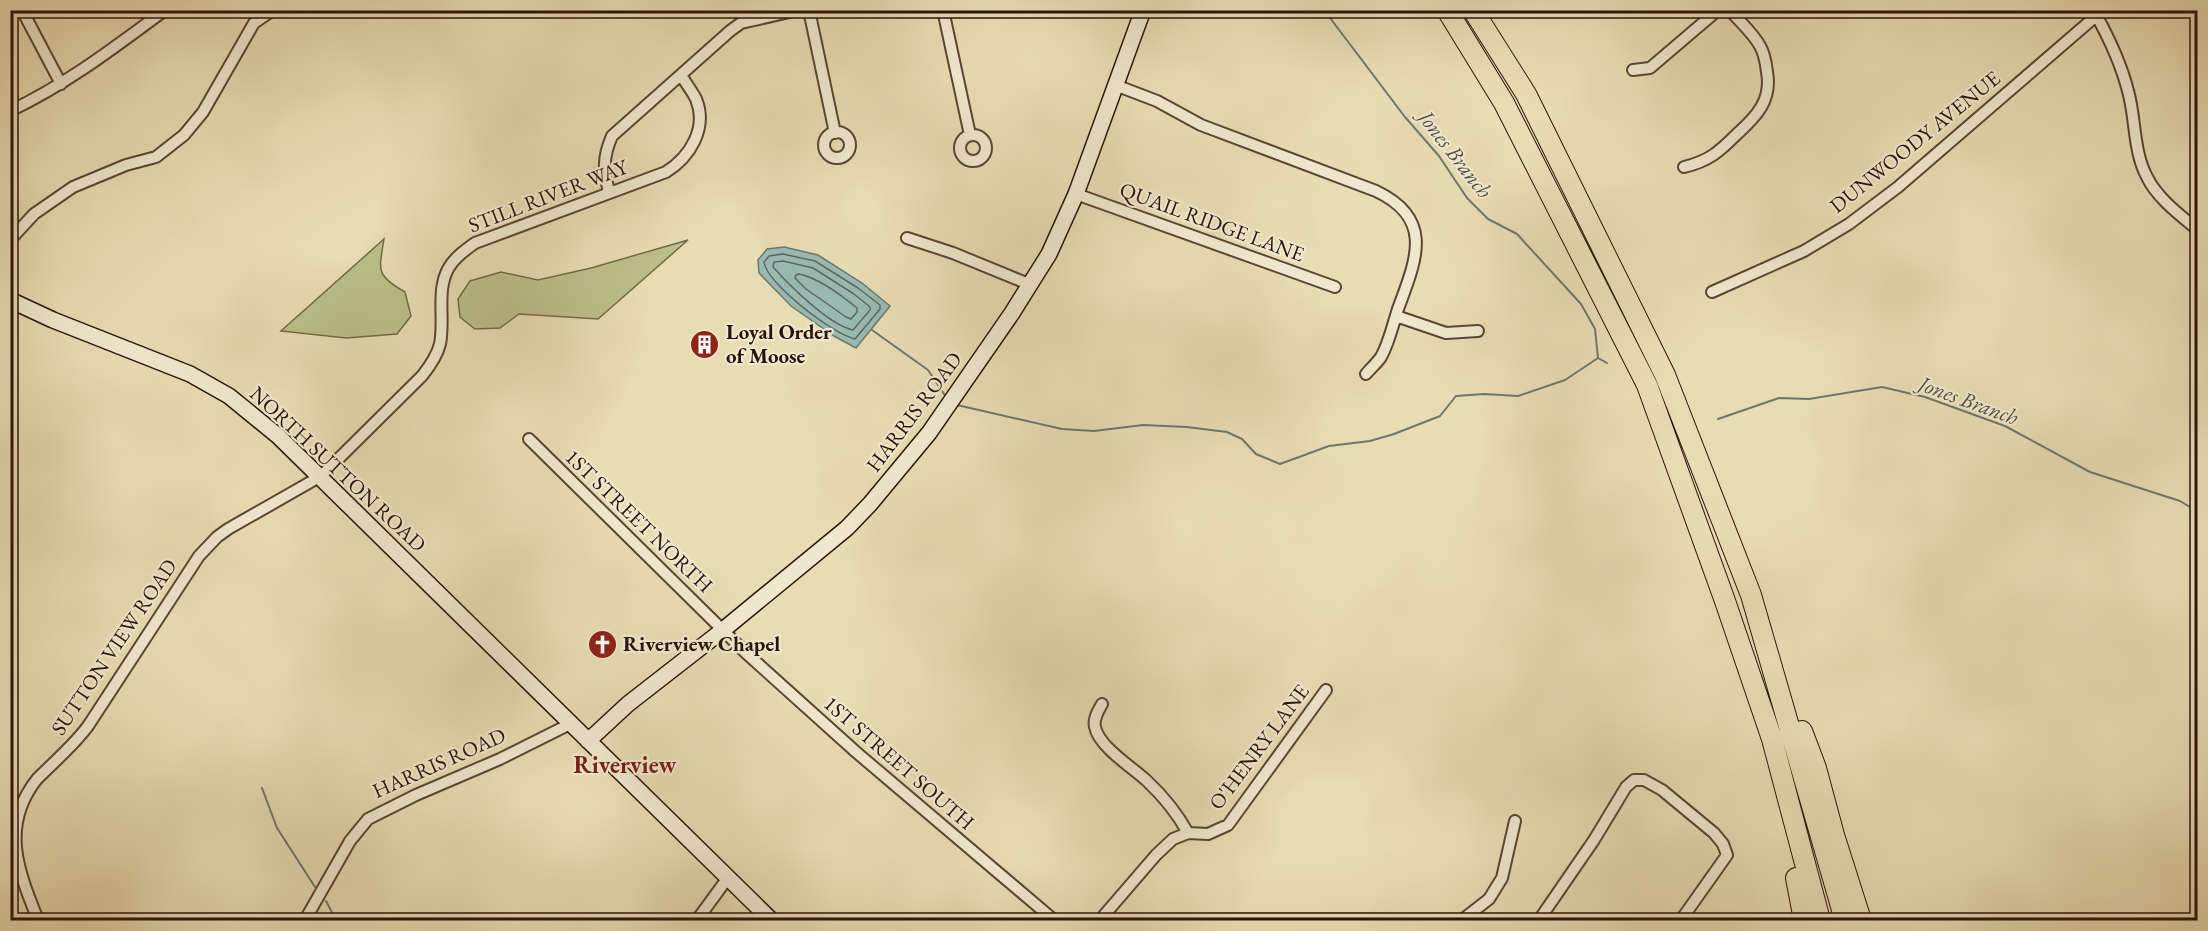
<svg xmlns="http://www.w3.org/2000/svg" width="2208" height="931" font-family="'EB Garamond',serif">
	<rect width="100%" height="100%" fill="#e8dcb3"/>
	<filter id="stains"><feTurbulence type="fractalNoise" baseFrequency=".00333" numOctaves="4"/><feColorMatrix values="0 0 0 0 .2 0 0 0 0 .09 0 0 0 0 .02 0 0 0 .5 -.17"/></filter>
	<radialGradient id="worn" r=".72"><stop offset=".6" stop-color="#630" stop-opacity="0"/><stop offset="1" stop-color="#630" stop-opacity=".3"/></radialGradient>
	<path fill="#bbbf89" stroke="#726a49" stroke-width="1.5" d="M384 239C379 270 375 275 405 292L411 316 397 334 346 338 281 331Z
		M688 240 598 319 519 314 500 328 475 329 460 317 458 299 470 281 501 272 538 280 591 268Z"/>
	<path fill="#98bab3" stroke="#6c786f" stroke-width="1.5" d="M784 247 818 255 862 283 890 306 856 348 834 336 791 306 759 273 758 260 767 249Z"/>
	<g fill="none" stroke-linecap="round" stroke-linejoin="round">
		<path stroke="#60675e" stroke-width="1.5" d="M783 254 815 261 858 288 880 305V309L855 339C834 335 766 283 764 262L769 256Z
			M783 261 813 268 854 294 870 307V310L853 330C829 325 789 285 773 267L774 262Z
			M799 274C819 278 841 295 857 308V312L851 319 846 317 806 289 795 278 796 275Z"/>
		<path stroke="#6c786f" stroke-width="2" d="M1324 10 1405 117 1439 156 1467 198 1488 219 1517 234 1581 304 1595 329 1598 358
			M872 330 928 370 946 397
			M1598 358 1607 363
			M957 405 1062 429 1094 431 1143 425 1187 427 1227 432 1242 439 1256 454 1280 464 1329 446 1370 441 1394 434 1440 416 1456 396 1484 394 1518 396 1565 380 1598 358
			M1718 419 1779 398 1809 399 1882 387 1925 397 2005 426 2090 472 2180 501 2198 512
			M262 788 277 828 315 887
			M326 901 336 920"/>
		<defs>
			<path id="street" d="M22 10 61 84
				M809 10 835 133
				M943 10 970 135
				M2094 11C2108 36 2121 63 2128 91 2136 119 2133 151 2147 177 2157 198 2180 215 2198 230
				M1633 70 1650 68 1718 10
				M1115 85 1157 101 1201 125 1376 191C1435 219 1416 260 1398 309 1393 324 1389 343 1381 357 1377 363 1370 369 1366 374
				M10 111C67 84 115 47 165 10
				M824 145a13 13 0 1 1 26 0a13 13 0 1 1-26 0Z
				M960 148a13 13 0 1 1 26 0a13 13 0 1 1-26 0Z
				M1684 167C1709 161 1719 152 1737 134 1757 116 1772 100 1767 72 1766 63 1764 53 1760 46 1753 33 1739 21 1730 10
				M609 193C604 170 602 159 612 136L730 31 741 23 798 10
				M1076 194 1335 287
				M907 238 953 253 1031 285
				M10 240 34 214 73 187 126 165 156 157 184 135 203 112 254 23 273 10
				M1712 292 1804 251 1849 224 1898 187 2096 16
				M1396 316 1446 333 1478 331
				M529 439 746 653 856 752 1054 920
				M1102 704C1098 711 1093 719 1095 727 1099 747 1132 767 1147 781 1163 796 1177 813 1188 833
				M38 920C18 870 0 826 37 779 55 761 73 746 88 726L199 556 217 537 228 529 321 476 422 376C430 366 437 356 440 344 445 319 436 292 448 269 454 258 464 251 475 243L666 172C690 157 708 128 696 99 692 91 685 82 681 75
				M305 920 350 841 368 819 416 795 500 759 570 724
				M697 920 727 879
				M1100 920 1156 855 1173 839 1188 833 1208 834 1228 825 1326 690
				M1462 920 1489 899 1502 878 1515 821
				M1539 920 1594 840 1626 787 1634 780H1644L1662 790 1714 833 1723 844 1727 855 1681 920"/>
			<path id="secondary" d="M10 300 53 320 190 374 229 396 278 436 771 920
				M588 741 628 704 723 630 847 528 870 504 929 433 1012 313 1049 254 1076 194 1143 10"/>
			<path id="highway" d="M1447 10 1504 103 1647 385 1725 601 1772 739 1820 920
				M1473 10 1526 94 1665 375 1751 595 1845 920
				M1802 731 1816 768 1834 835 1861 920
				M1796 878 1804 920"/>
		</defs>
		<use href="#street" stroke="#594634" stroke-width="14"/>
		<use href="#secondary" stroke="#291409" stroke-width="18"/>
		<use href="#highway" stroke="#291409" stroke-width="22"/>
		<use href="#street" stroke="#f0e8ce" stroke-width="10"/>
		<use href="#secondary" stroke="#f0e8ce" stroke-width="15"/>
		<use href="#highway" stroke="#e8dcb3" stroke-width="20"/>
	</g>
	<defs>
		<symbol id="building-disc" viewBox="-11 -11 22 22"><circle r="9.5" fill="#8f2418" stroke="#f0e8ce"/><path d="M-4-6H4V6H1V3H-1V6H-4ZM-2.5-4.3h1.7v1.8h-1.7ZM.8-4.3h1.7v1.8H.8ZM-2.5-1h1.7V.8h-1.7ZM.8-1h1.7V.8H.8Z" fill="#fff"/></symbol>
		<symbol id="church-disc" viewBox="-11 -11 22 22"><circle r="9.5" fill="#8f2418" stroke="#f0e8ce"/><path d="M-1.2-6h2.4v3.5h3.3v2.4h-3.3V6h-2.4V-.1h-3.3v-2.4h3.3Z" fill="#fff"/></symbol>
	</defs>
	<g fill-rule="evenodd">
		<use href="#building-disc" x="688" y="328" width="33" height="33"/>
		<use href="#church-disc" x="586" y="628" width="33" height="33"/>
	</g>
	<g text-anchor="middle" stroke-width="4.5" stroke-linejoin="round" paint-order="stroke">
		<g font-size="21" fill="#291409" stroke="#f0e8ce">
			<text transform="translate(1915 142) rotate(-39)" y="7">DUNWOODY AVENUE</text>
			<text transform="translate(548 196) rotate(-21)" y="7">STILL RIVER WAY</text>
			<text transform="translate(1212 222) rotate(20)" y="7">QUAIL RIDGE LANE</text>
			<text transform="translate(914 412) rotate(-53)" y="7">HARRIS ROAD</text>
			<text transform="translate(338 469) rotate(43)" y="7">NORTH SUTTON ROAD</text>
			<text transform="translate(639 521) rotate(44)" y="7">1ST STREET NORTH</text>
			<text transform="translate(114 647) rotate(-56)" y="7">SUTTON VIEW ROAD</text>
			<text transform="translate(1259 747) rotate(-53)" y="7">O'HENRY LANE</text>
			<text transform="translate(439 763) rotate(-24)" y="7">HARRIS ROAD</text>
			<text transform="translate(899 763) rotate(41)" y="7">1ST STREET SOUTH</text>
		</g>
		<g font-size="21" font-weight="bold" fill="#291409" stroke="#f0e8ce" text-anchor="start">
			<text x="726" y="339">Loyal Order<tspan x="726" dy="24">of Moose</tspan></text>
			<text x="623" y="651">Riverview Chapel</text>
		</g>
		<g font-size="22" font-style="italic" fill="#504e44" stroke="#f0e8ce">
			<text transform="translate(1456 154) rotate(52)" y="8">Jones Branch</text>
			<text transform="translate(1969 400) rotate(20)" y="8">Jones Branch</text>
		</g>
		<g font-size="24" font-weight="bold" fill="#7a1f14" stroke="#f0e8ce">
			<text x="625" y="773">Riverview</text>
		</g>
	</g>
	<rect width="2208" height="931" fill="none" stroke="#e8dcb3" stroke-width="36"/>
	<rect x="12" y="12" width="2184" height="907" fill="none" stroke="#291409" stroke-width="3"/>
	<rect x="18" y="18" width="2172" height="895" fill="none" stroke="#291409" stroke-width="1.5"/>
	<rect width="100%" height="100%" filter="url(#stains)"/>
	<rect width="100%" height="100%" fill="url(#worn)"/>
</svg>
